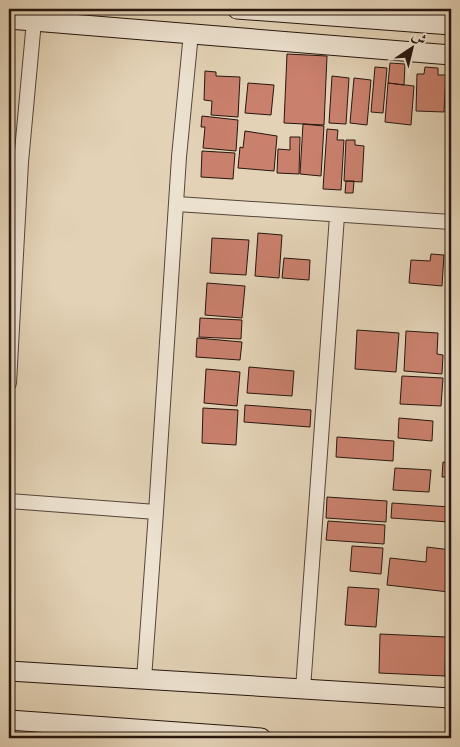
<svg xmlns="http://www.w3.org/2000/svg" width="460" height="747" font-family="'IM FELL English',Amiri,serif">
	<rect width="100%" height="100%" fill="#e3d2b6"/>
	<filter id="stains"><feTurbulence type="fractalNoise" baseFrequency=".004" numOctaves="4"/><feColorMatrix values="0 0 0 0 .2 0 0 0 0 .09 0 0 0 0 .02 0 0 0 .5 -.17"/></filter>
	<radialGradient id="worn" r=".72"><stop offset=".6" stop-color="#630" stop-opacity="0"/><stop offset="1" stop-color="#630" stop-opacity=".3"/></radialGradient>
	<path fill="#c9806d" stroke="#26160e" d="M287 54 327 56 324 125 284 123Z
		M390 63 405 64 404 85 388 83Z
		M375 67 387 68 383 113 371 112Z
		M425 67 438 68V75H446L444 112 416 111 417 74H424Z
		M205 71 216 72V76L240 77 238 117 211 115 212 101 204 100Z
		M332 76 349 78 346 124 329 123Z
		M354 78 371 80 367 125 350 123Z
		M451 81V112H448Z
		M248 83 274 85 271 115 245 113Z
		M388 83 414 86 411 125 385 122Z
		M9 101H11V141H9Z
		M202 116 238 120 236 151 203 148 205 127H201Z
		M303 124 324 126 321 176 300 174Z
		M327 129 338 130 337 140H344L341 190 323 189Z
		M245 131 277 136 274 171 238 168 240 147 243 148Z
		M290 137H300L299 174 277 173 278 149 290 150Z
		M346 140H355V145L364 146 362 182 344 181Z
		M202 151 235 153 233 179 201 177Z
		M346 181H354L353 193H345Z
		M258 233 282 235 279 278 255 276Z
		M212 238 249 240 246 275 210 273Z
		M431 254 444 255 442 286 409 283 411 260 430 261Z
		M284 258 310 260 309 280 282 278Z
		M207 283 245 286 242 318 205 315Z
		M200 318 242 320 241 339 199 337Z
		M357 330 399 333 396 372 355 369Z
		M406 331 438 333 437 354 443 355 442 374 404 371Z
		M197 338 242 342 240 360 196 357Z
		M249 367 294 371 292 396 247 393Z
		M206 369 240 372 237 406 204 403Z
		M402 376 443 378 441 406 400 404Z
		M245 405 311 410 310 427 244 422Z
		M203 408 238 410 236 445 202 443Z
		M399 418 433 421 432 441 398 438Z
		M337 437 394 441 393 461 336 457Z
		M443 462 451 463V477H442Z
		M395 468 431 470 429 492 393 490Z
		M327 497 387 501 386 522 326 518Z
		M392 503 450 507 449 522 391 518Z
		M328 521 385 525 384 544 326 540Z
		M352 546 383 548 381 574 350 571Z
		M427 547 451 550 449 592 387 585 390 558 426 562Z
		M348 587 379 589 376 627 345 625Z
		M380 634 446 637 445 676 379 673Z"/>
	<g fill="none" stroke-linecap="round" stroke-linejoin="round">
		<defs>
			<path id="street" d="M177 204 451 222
				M9 383 21 162 34 21
				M9 501 156 512 179 157 191 33
				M144 679 156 512
				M303 689 337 216"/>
			<path id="secondary" d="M237 9 451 25
				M9 19 451 55
				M9 671 451 698
				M9 720 261 738"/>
		</defs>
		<use href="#street" stroke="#554538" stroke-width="16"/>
		<use href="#secondary" stroke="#26160e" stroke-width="21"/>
		<use href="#street" stroke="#ede2d0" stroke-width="14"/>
		<use href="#secondary" stroke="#ede2d0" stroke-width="19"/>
	</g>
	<rect width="460" height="747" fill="none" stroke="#e3d2b6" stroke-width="30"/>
	<rect x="10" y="10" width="440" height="727" fill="none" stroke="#26160e" stroke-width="2.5"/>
	<rect x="15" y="15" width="430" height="717" fill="none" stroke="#26160e"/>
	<g transform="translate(412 48) rotate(35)" stroke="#ede2d0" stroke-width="4" paint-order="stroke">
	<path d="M0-4L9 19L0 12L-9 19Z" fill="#26160e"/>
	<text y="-8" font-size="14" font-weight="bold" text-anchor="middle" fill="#26160e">ش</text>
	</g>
	<rect width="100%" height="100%" filter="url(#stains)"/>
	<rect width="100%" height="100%" fill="url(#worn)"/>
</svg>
